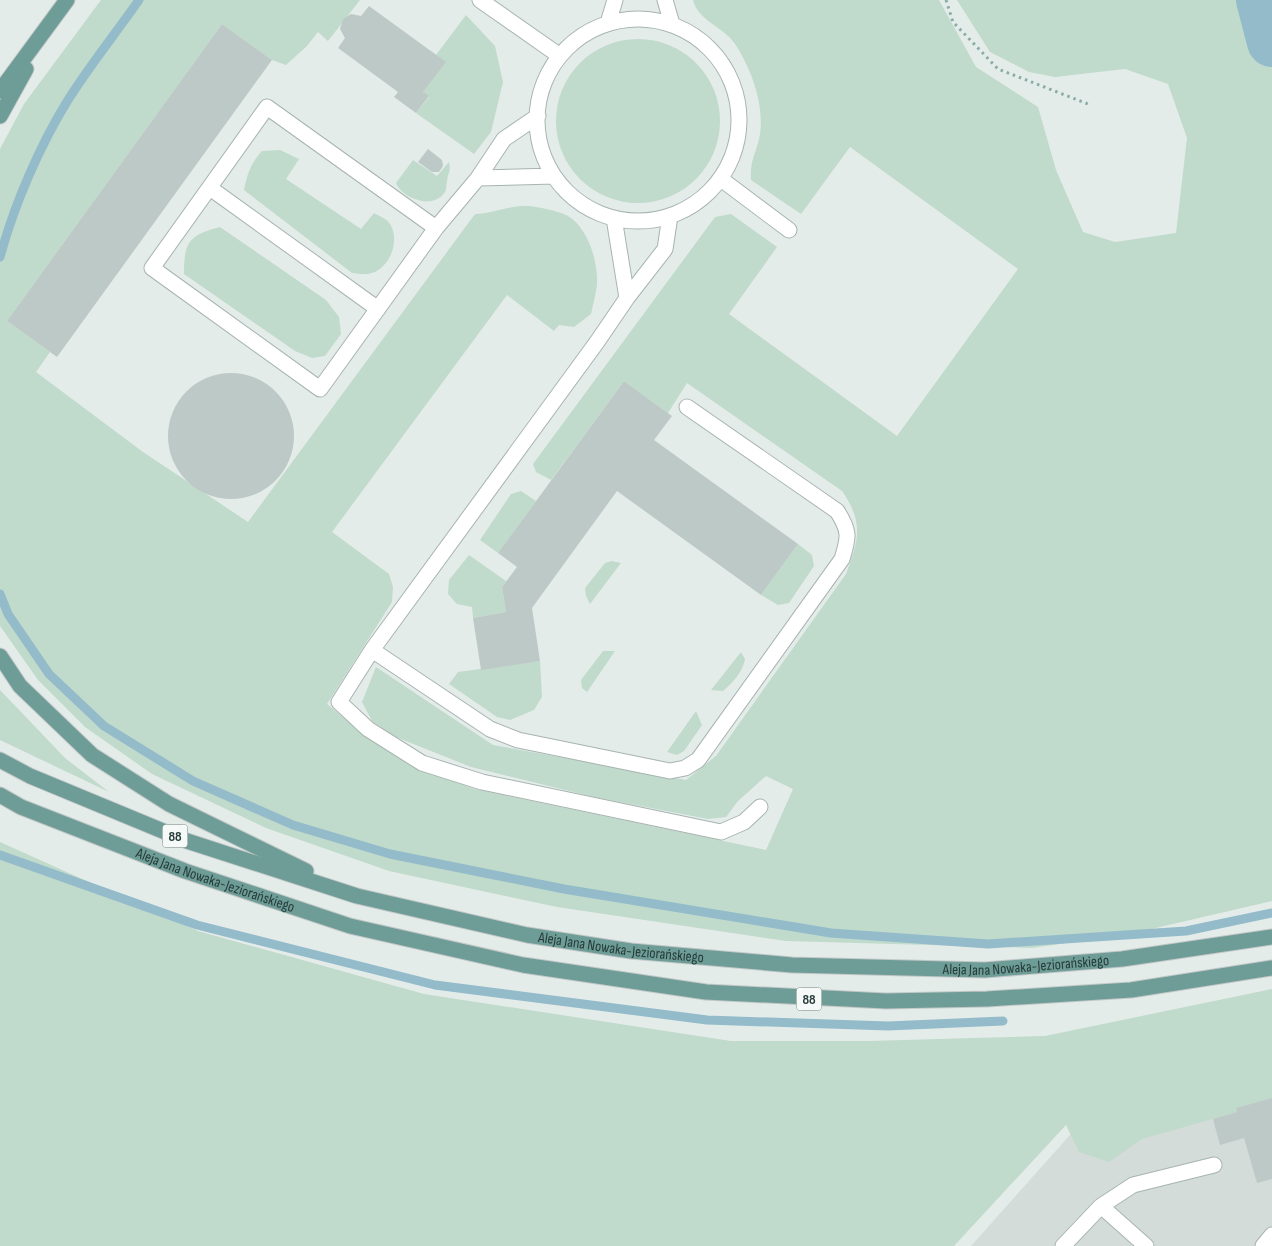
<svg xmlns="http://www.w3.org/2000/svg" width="1272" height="1246" font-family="'Sofia Sans Condensed',sans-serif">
	<rect width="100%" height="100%" fill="#e4ecea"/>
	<path fill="#d3dcd9" d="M1272 1079V1246H971L1070 1135Z"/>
	<path fill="#c0dacb" d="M101 0H360L328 41 318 32 307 46 286 65 272 60 222 24 7 321 50 352 36 372 143 452 248 522 475 214C493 214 509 205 527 206 535 206 562 212 568 216 588 228 598 261 597 284 596 294 593 304 591 314L574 327 559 325 554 331 507 295 332 532 389 574 393 587 392 602 327 704 369 739 416 767 475 789 766 850 793 789 766 776 738 801 726 817 708 819 594 797 471 767 396 737 372 721 362 702 376 667 493 745 686 780 716 756 846 574C859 539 864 523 842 491L687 383 668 413 624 381 551 480 536 472 533 464 715 217 731 214 777 247 729 314 897 436 1018 269 850 147 801 214 751 180C750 160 755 156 759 139 766 108 752 70 735 44 724 27 698 21 693 0H939L976 67 1038 107 1056 170 1083 232 1115 242 1176 233 1187 138 1168 84 1125 69 1055 77 1029 72 990 52 957 0H1272V901L1130 934 1032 948 786 941 557 907 389 871 266 828 152 774 85 727 38 680 0 626V149L24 104Z
		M466 15 495 46 503 82 491 132 474 154 416 113 429 97 423 92 445 62 436 55Z
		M556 121a82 82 0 1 1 164 0a82 82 0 1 1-164 0Z
		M280 150 299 159 286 179 361 229 374 213C379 216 387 219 390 224 401 241 389 271 368 274 363 275 357 273 352 273L244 190C247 174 251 163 262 151Z
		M413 160 437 176 449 162C451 171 448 173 447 181 446 185 447 188 445 192 434 210 403 199 396 183Z
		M220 227 326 300 339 317 341 334 325 356 312 358 295 351 184 274C184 242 189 235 220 227Z
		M521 491 536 501 498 553 480 540 511 494Z
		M798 544 812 555 814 566 789 603 778 605 761 595Z
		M469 555 506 581 502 587 506 612 473 618 472 607 457 604 448 594 449 580Z
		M612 561 621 563 590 604 586 596 585 588 605 563Z
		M603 651H615L587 692 582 688 581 680Z
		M741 652 745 659C743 671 733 683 723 691L711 690Z
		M540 661 542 697 534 710 510 720 497 717 449 684 458 672Z
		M0 690 65 758 109 792 0 740Z
		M696 711 702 725 684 751 677 755 667 752Z
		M0 842 198 931 424 994 731 1041H869L1045 1036 1272 989V1098L1236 1108 1237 1112 1142 1139 1109 1162 1079 1152 1066 1125 954 1246H0Z"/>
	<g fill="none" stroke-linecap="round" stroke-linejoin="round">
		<path stroke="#93bbca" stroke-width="9" d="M0 257C14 205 40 145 68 100 90 65 116 33 139 0
			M0 594 8 614 49 674 104 726 193 781 293 825 390 854 564 889 831 933 988 944 1186 931 1272 913
			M0 855 197 925 435 985 707 1020 888 1026 1003 1021"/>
		<path stroke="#93bbca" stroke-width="50" d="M1261 0 1272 42"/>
	</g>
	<path fill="#bdc9c6" d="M369 6 446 62 423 92 429 96 416 113 394 97 398 92 338 48 345 38 340 29 343 19 351 14 361 16Z
		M222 24 272 60 57 357 7 321Z
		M428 149 442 160 443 166 439 172H432L418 162Z
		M168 436a63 63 0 1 1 126 0a63 63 0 1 1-126 0Z
		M624 381 672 416 654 440 798 544 761 595 617 491 532 608 540 661 481 670 473 618 506 612 502 587 517 567 498 553Z
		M1272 1098V1179L1257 1183 1244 1138 1220 1145 1213 1119 1237 1112 1236 1108Z"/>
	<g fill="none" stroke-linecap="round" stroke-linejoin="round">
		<defs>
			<path id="lane" d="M480 0 560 56
				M665 0 672 24
				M537 120a101 101 0 1 1 202 0a101 101 0 1 1-202 0Z
				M608 23 615 0
				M478 178 554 176
				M721 179 789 230
				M210 188 378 309
				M670 216 665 249 627 298 597 342 372 650 490 729 518 740 670 771 685 768 698 760 842 559C849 537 850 531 837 511L687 407
				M614 218 627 298
				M436 228 267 107 152 268 320 389 436 228 478 178 504 139 538 116
				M372 650 339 702 368 729 422 763 482 782 721 832 744 822 760 807
				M1101 1206 1133 1185 1214 1165
				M1063 1246 1101 1206 1146 1246
				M1263 1246 1272 1235"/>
			<g id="primary">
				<path d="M0 91 67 0"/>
				<path d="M0 116 26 69"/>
				<path d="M0 656 20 686 92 755 169 804 306 871"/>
				<path id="s1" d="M0 760 30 776 187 841 357 896 527 935 631 951 792 965 985 970 1122 959 1272 937"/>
				<path id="s2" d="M0 795 21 807 185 871 350 926 523 965 706 992 886 1001 987 999 1131 990 1272 968"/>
			</g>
		</defs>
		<use href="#lane" stroke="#a7b4b1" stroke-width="17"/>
		<use href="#primary" stroke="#c2c8c8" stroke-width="17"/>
		<path stroke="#89aca5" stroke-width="3" stroke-dasharray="2.5 4" stroke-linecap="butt" d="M946 0 953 22 998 69 1088 104"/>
		<use href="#lane" stroke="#fff" stroke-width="15"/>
		<use href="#primary" stroke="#6e9c96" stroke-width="15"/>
	</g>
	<g text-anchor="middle" stroke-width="5" stroke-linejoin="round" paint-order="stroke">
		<g fill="#f5f9f7" stroke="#647572" stroke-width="1">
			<rect x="162.5" y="824.5" width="25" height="23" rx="4"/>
			<rect x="796.5" y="987.5" width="25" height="23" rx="4"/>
		</g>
		<g font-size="14" font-weight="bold" fill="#263c39">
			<text x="175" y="841">88</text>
			<text x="809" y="1004">88</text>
		</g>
		<g font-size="15" fill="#263c39" stroke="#f5f9f7">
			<text dy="5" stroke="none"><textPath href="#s2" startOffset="232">Aleja Jana Nowaka-Jeziorańskiego</textPath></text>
			<text dy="5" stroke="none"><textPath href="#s1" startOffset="652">Aleja Jana Nowaka-Jeziorańskiego</textPath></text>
			<text dy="5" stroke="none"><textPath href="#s1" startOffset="1058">Aleja Jana Nowaka-Jeziorańskiego</textPath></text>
		</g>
	</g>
</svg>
